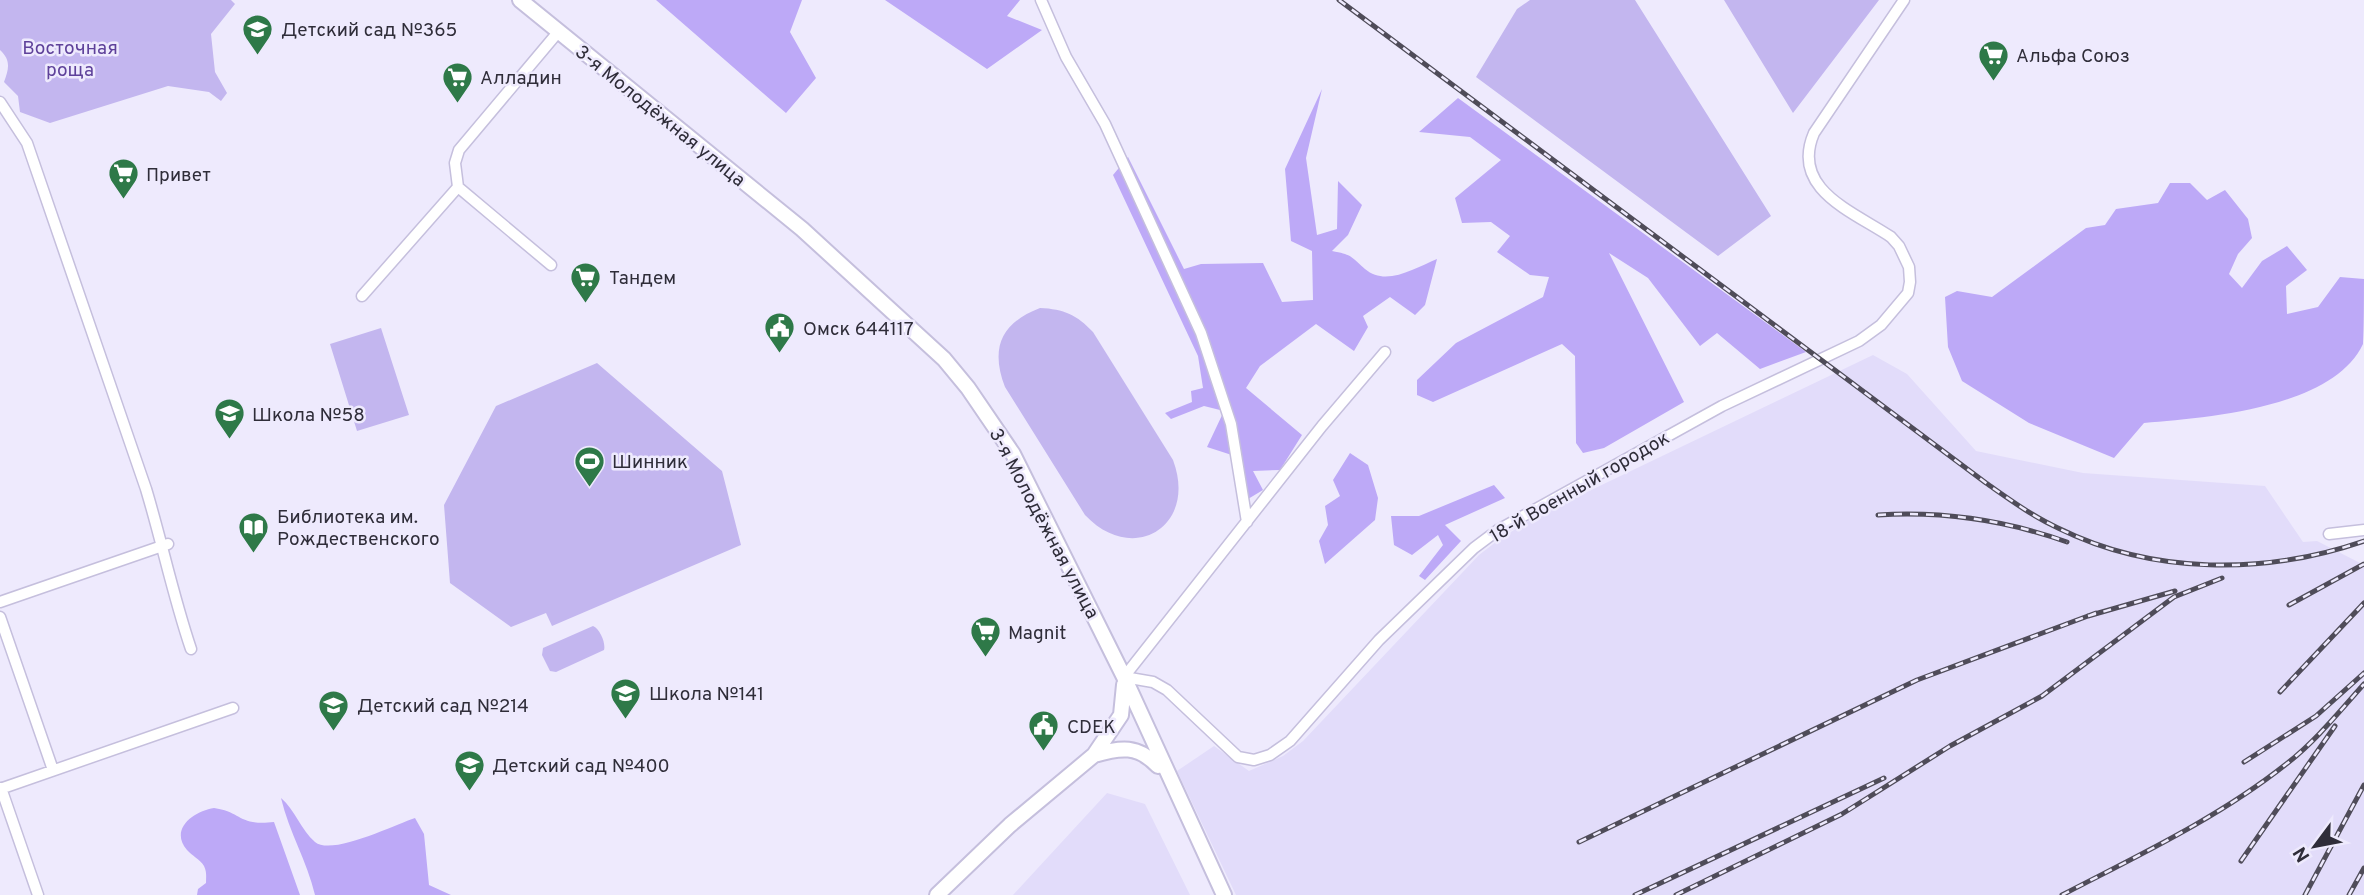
<svg xmlns="http://www.w3.org/2000/svg" width="2364" height="895" font-family="Overpass,sans-serif">
	<rect width="100%" height="100%" fill="#eeeafd"/>
	<path fill="#e2dcfa" d="M1873 355 1907 374 1976 451 2083 473 2265 486 2303 542 2317 541 2364 565V895H1236L1177 771 1214 746 1249 771 1283 756 1303 741 1479 555 1501 538 1537 516Z
		M1107 793 1145 804 1190 895H1013Z"/>
	<path fill="#c3b6ef" d="M0 0H231L235 4 211 34 215 72 227 93 221 101 209 92 168 86 50 123 20 112 18 96 4 82C9 69 11 60 0 50Z
		M1530 0H1635L1771 216 1718 256 1476 77 1517 9Z
		M1724 0H1879L1793 113Z
		M1040 308C1064 309 1077 315 1093 332L1173 460C1198 526 1133 566 1085 515L1005 387C990 348 1001 323 1040 308Z
		M381 328 409 415 357 431 330 344Z
		M597 363 722 471 741 545 552 626 546 613 511 627 450 583 444 505 496 406Z
		M593 626C600 629 606 643 604 650L556 672 550 671 542 655 543 648Z"/>
	<path fill="#bda9f7" d="M656 0H802L790 32 816 78 786 113Z
		M885 0H1020L1007 16 1042 30 987 69Z
		M1322 89 1306 158 1317 235 1337 229 1338 181 1362 205 1348 235 1332 251C1353 255 1350 256 1365 269 1386 287 1415 268 1437 259L1425 305 1415 315 1390 297 1363 316 1368 327 1354 351 1316 324 1260 366 1246 388 1302 435 1280 470 1253 471 1263 490 1238 505V457L1207 447 1224 411 1204 406 1171 419 1165 413 1192 402 1191 391 1203 388 1198 356 1113 175 1128 157 1184 269 1201 264 1263 263 1282 302 1313 300 1312 251 1291 241 1285 169Z
		M1458 98 1806 352 1760 369 1717 333 1700 346 1648 278 1609 253 1684 402 1604 448 1583 453 1576 443 1575 356 1562 344 1433 402 1417 395V380L1456 343 1543 297 1549 277 1530 275 1497 252 1510 236 1491 222 1462 223 1455 198 1501 160 1470 137 1419 132Z
		M2170 183H2190L2207 200 2225 190 2248 219 2252 238 2238 254 2229 274 2242 288 2262 261 2287 246 2307 270 2286 286 2287 314 2318 307 2340 277 2364 279C2364 294 2364 332 2363 344 2333 408 2207 418 2144 423L2114 458 2029 423 1962 381 1948 347 1945 297 1957 291 1992 297 2086 228 2105 225 2116 209 2158 203Z
		M1350 453 1368 465 1378 498 1375 520 1325 564 1319 541 1328 525 1325 506 1340 496 1333 480Z
		M1494 485 1505 498 1445 525 1461 541 1425 580 1419 576 1443 545 1438 535 1412 555 1394 545 1391 516H1419Z
		M281 798C295 810 301 830 315 842 332 856 394 825 415 818L424 834 429 885 451 895H315C307 861 289 832 281 798Z
		M214 808C242 812 238 826 274 822L300 895H197L198 889 206 883C206 877 207 872 204 866 200 859 192 856 187 850 169 829 194 811 214 808Z"/>
	<g fill="none" stroke-linecap="round" stroke-linejoin="round">
		<defs>
			<path id="minor" d="M1041 0 1066 57 1105 124 1201 333 1231 424 1247 522
				M0 102 27 143 146 489C162 542 173 596 191 649
				M551 265 458 187 455 163 459 150 559 31
				M362 296 458 187
				M2329 534 2364 530
				M0 602 168 544
				M0 617 53 770
				M1124 677 1153 682 1167 690 1238 757 1254 760 1270 755 1290 741 1379 640 1474 548 1498 530 1722 406 1859 341 1881 325 1908 293 1910 282 1909 267 1899 246 1891 237C1852 211 1790 189 1814 133L1904 0
				M1124 677 1322 426 1385 352
				M1 788 38 895
				M0 789 233 708"/>
			<path id="secondary" d="M520 0 802 229 944 359 968 388 1013 454 1124 677 1224 895
				M1094 755C1121 747 1138 745 1158 766
				M937 895 1010 825 1094 755 1121 715 1124 685"/>
		</defs>
		<use href="#minor" stroke="#c5bfdd" stroke-width="13"/>
		<use href="#secondary" stroke="#c5bfdd" stroke-width="18"/>
		<use href="#minor" stroke="#fff" stroke-width="10"/>
		<use href="#secondary" stroke="#fff" stroke-width="14"/>
		<defs>
			<path id="rail" d="M1339 0 1986 483C2009 499 2032 516 2058 528 2153 575 2265 575 2364 541
				M1878 515C1943 511 2005 520 2067 542
				M2289 605 2364 564
				M2088 616 2175 591
				M2280 692 2364 603
				M2244 762 2316 716 2364 673
				M1579 842 1917 680 2096 613
				M2241 861 2335 726
				M1635 895 1884 778
				M1676 895 1842 814 1950 746 2042 696 2174 597 2222 578
				M2062 895C2137 856 2218 818 2285 765 2314 743 2340 711 2364 684
				M2305 895 2364 785
				M2349 895 2364 868"/>
		</defs>
		<use href="#rail" stroke="#4f4c59" stroke-width="5"/>
		<use href="#rail" stroke="#eeeafd" stroke-width="2.5" stroke-dasharray="8" stroke-linecap="butt"/>
	</g>
	<defs>
		<symbol id="school-pin" viewBox="-11 -11 22 30"><path d="M0 17L-7.5 6A9.5 9.5 0 1 1 7.5 6Z" fill="#2e7948" stroke="#eeeafd"/><path d="M0-5L7-2L0 1L-7-2ZM-4 1L0 2.5L4 1V4Q0 6-4 4Z" fill="#fff"/></symbol>
		<symbol id="supermarket-pin" viewBox="-11 -11 22 30"><path d="M0 17L-7.5 6A9.5 9.5 0 1 1 7.5 6Z" fill="#2e7948" stroke="#eeeafd"/><path d="M-6-5.5h2.5l.6 2H6L4.5 2H-2.5L-4.4-4H-6ZM-1.5 3.2a1.3 1.3 0 1 0 .1 0ZM3 3.2a1.3 1.3 0 1 0 .1 0Z" fill="#fff"/></symbol>
		<symbol id="civic-pin" viewBox="-11 -11 22 30"><path d="M0 17L-7.5 6A9.5 9.5 0 1 1 7.5 6Z" fill="#2e7948" stroke="#eeeafd"/><path d="M-.6-6.5H3V-4.5H.6V-3L4-1V1h2V6H-6V1h2V-1L-.6-3ZM-1.2 2.5V6h2.4V2.5Z" fill="#fff"/></symbol>
		<symbol id="stadium-pin" viewBox="-11 -11 22 30"><path d="M0 17L-7.5 6A9.5 9.5 0 1 1 7.5 6Z" fill="#2e7948" stroke="#eeeafd"/><path d="M0-5a6.5 5 0 1 0 0 10a6.5 5 0 1 0 0-10ZM-3.5-1.8h7v3.6h-7Z" fill="#fff"/></symbol>
		<symbol id="library-pin" viewBox="-11 -11 22 30"><path d="M0 17L-7.5 6A9.5 9.5 0 1 1 7.5 6Z" fill="#2e7948" stroke="#eeeafd"/><path d="M-6-4Q-3-5.5-.7-3.5V5Q-3 3-6 4ZM6-4Q3-5.5 .7-3.5V5Q3 3 6 4Z" fill="#fff"/></symbol>
	</defs>
	<g fill-rule="evenodd">
		<use href="#school-pin" x="240" y="12" width="35" height="47"/>
		<use href="#supermarket-pin" x="1976" y="38" width="35" height="47"/>
		<use href="#supermarket-pin" x="440" y="60" width="35" height="47"/>
		<use href="#supermarket-pin" x="106" y="156" width="35" height="47"/>
		<use href="#supermarket-pin" x="568" y="260" width="35" height="47"/>
		<use href="#civic-pin" x="762" y="310" width="35" height="47"/>
		<use href="#school-pin" x="212" y="396" width="35" height="47"/>
		<use href="#stadium-pin" x="572" y="444" width="35" height="47"/>
		<use href="#library-pin" x="236" y="510" width="35" height="47"/>
		<use href="#supermarket-pin" x="968" y="614" width="35" height="47"/>
		<use href="#school-pin" x="608" y="676" width="35" height="47"/>
		<use href="#school-pin" x="316" y="688" width="35" height="47"/>
		<use href="#civic-pin" x="1026" y="708" width="35" height="47"/>
		<use href="#school-pin" x="452" y="748" width="35" height="47"/>
	</g>
	<g text-anchor="middle" stroke-width="5" stroke-linejoin="round" paint-order="stroke">
		<g font-size="19" fill="#2f2d39" stroke="#eeeafd" text-anchor="start">
			<text x="281" y="36">Детский сад №365</text>
			<text x="2016" y="62">Альфа Союз</text>
			<text x="480" y="84">Алладин</text>
			<text x="146" y="181">Привет</text>
			<text x="609" y="284">Тандем</text>
			<text x="803" y="335">Омск 644117</text>
			<text x="252" y="421">Школа №58</text>
			<text x="612" y="468">Шинник</text>
			<text x="277" y="523">Библиотека им.<tspan x="277" dy="22">Рождественского</tspan></text>
			<text x="1008" y="639">Magnit</text>
			<text x="649" y="700">Школа №141</text>
			<text x="357" y="712">Детский сад №214</text>
			<text x="1067" y="733">CDEK</text>
			<text x="492" y="772">Детский сад №400</text>
		</g>
		<g font-size="19" fill="#5e419a" stroke="#eeeafd">
			<text x="70" y="54">Восточная<tspan x="70" dy="22">роща</tspan></text>
		</g>
		<g font-size="19" fill="#2f2d39" stroke="#eeeafd">
			<text transform="translate(661 115) rotate(39)" y="7">3-я Молодёжная улица</text>
			<text transform="translate(1579 486) rotate(-30)" y="7">18-й Военный городок</text>
			<text transform="translate(1045 523) rotate(62)" y="7">3-я Молодёжная улица</text>
		</g>
	</g>
	<g transform="translate(2315 846) rotate(238)" stroke="#eeeafd" stroke-width="5" paint-order="stroke">
	<path d="M0-5L12 26L0 18L-12 26Z" fill="#2f2d39"/>
	<text y="-10" font-size="19" font-weight="bold" text-anchor="middle" fill="#2f2d39">N</text>
	</g>
</svg>
